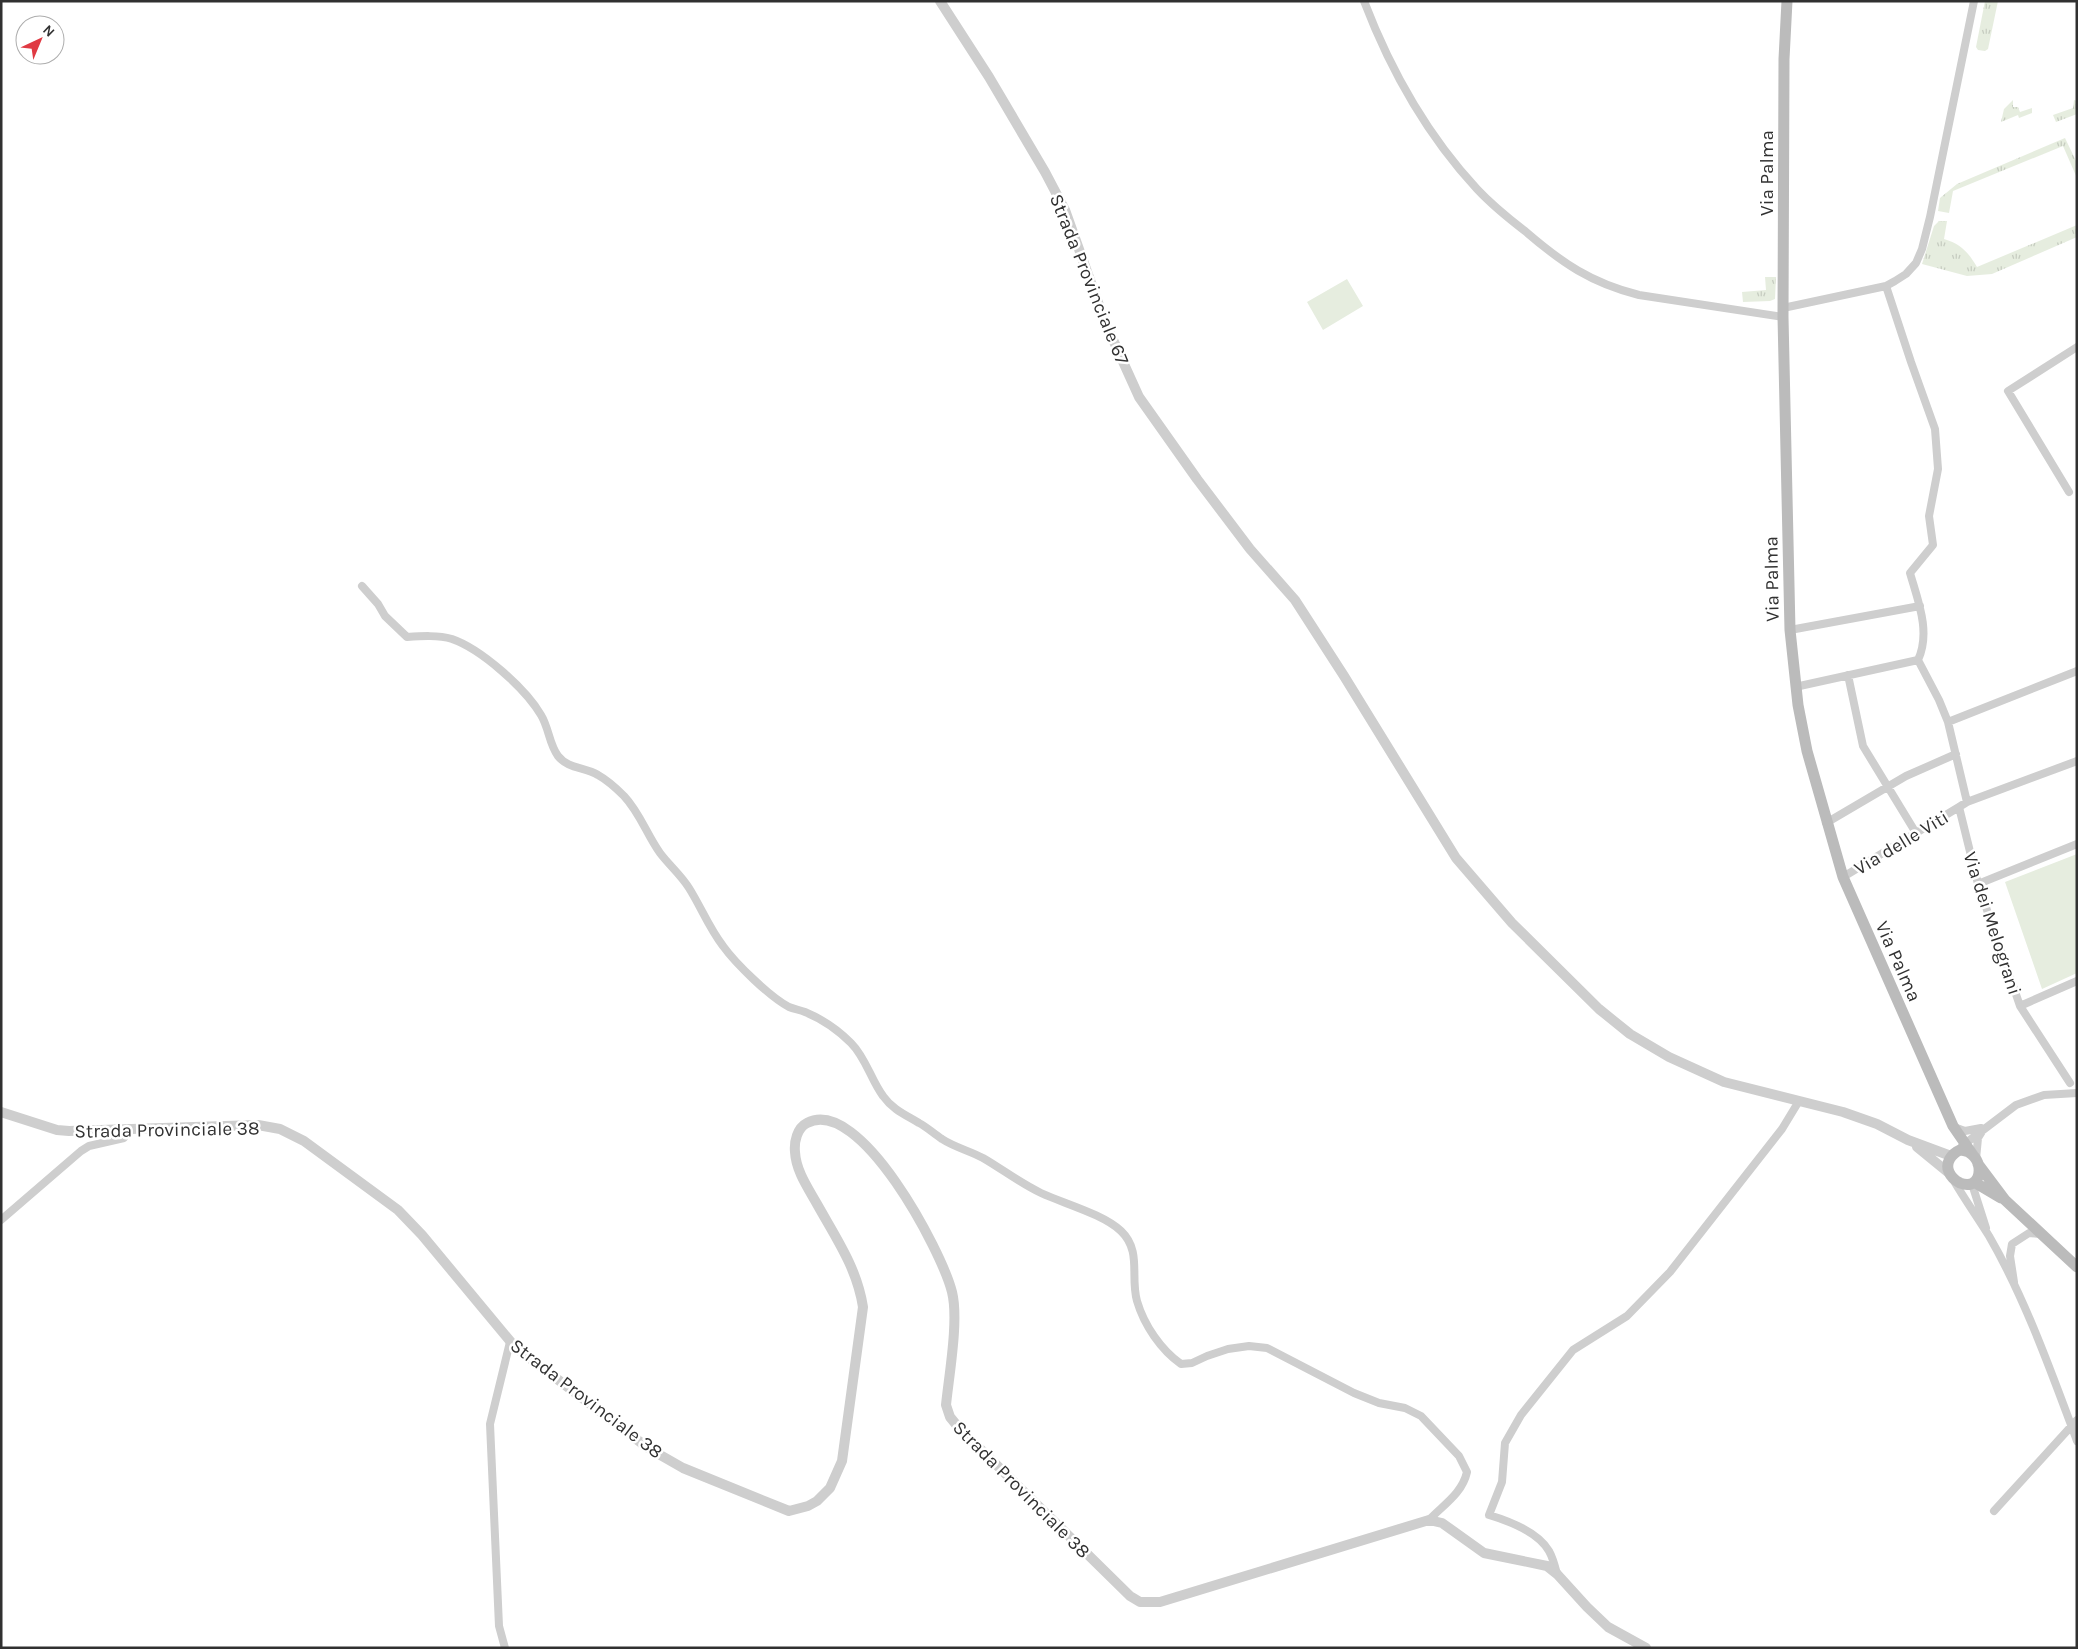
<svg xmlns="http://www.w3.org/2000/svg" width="2078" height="1649" font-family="Karla,sans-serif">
	<defs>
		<pattern id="grass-tufts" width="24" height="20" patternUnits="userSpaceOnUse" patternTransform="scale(1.25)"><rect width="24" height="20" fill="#e6eddf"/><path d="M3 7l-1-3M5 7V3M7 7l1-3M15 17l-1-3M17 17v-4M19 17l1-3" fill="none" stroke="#c6ccc0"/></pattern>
	</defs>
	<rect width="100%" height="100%" fill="#fff"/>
	<path fill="url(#grass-tufts)" d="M1985 1H1998L1988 49 1985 51 1978 50 1976 47Z
		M2013 100V107H2018L2020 112 2032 108V113L2019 118 2018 115 2001 122 2004 109Z
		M2074 100 2077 101V114L2056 122 2053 115 2073 108Z
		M2065 138 2077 163V178L2063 146 1953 191 1949 213 1938 211 1940 198 1957 184Z
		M1939 221H1947L1944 239C1961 244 1968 252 1977 267L2077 225V237L1992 274 1967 276 1922 264 1934 226Z
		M1765 277H1776L1775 299 1770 301 1743 302 1742 292 1766 290Z"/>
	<path fill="#e6eddf" d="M1347 279 1363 306 1323 330 1307 302Z
		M2077 854V973L2042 989 2005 882Z"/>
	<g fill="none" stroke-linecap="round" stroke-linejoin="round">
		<path stroke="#cecece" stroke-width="8" d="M1364 1C1390 69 1427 135 1477 189 1491 204 1508 218 1525 231 1562 263 1591 283 1639 295L1783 317
			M1886 286 1911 362 1935 429 1938 469 1929 516 1933 545 1910 573C1918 601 1931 632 1918 660
			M1783 308 1886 286 1895 281 1906 274 1916 263 1922 249 1930 217 1974 1
			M2069 492 2008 391 2077 347
			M362 586 378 604 385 616 407 637C422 636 438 635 452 639 481 649 525 688 541 715 549 728 549 744 558 756 568 769 585 767 598 775 607 780 617 789 624 796 640 813 647 835 660 853 669 865 681 875 689 888 701 907 709 928 723 946 736 964 770 997 789 1007 794 1009 800 1010 805 1012 822 1019 838 1030 851 1043 866 1058 871 1080 883 1096 893 1110 906 1115 919 1123 927 1127 934 1134 942 1139 954 1147 970 1151 983 1158 1002 1169 1020 1183 1041 1193 1065 1204 1103 1214 1121 1231 1142 1251 1130 1277 1137 1301 1144 1325 1161 1350 1181 1364L1192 1363 1207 1356 1228 1349 1249 1346 1267 1348 1354 1393 1379 1403 1405 1408 1421 1416 1459 1456 1467 1472C1462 1494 1443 1505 1429 1520
			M1790 630 1920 606
			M1918 660 1939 700 1948 722 1967 802 1959 807 1978 884 2020 1006 2070 1083
			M1848 675 1863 746 1916 833
			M1795 687 1918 660
			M1948 722 2077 671
			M1967 802 2077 761
			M1826 823 1906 776 1956 754
			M1843 877 1959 807
			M1978 884 2077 844
			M2020 1006 2077 981
			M1954 1127 1965 1131 1981 1128
			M1962 1146 2016 1105 2044 1095 2077 1093
			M1976 1159 1978 1138 1983 1130
			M1954 1181C1965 1200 1978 1218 1989 1236 2025 1298 2052 1374 2077 1441
			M1972 1184 1986 1228
			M1 1220 81 1151 89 1146 124 1138 128 1130
			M2014 1282 2010 1256 2012 1244 2029 1233 2040 1234
			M1994 1511 2077 1420
			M1557 1574C1555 1566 1553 1558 1549 1551 1538 1532 1509 1521 1489 1515L1502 1482 1505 1443 1521 1415 1573 1350 1627 1316 1670 1272 1782 1129 1799 1101
			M505 1648 499 1626 490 1424 510 1342"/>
		<path stroke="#cecece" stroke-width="10" d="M940 1 989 77 1045 172 1065 210 1105 322 1139 397 1197 479 1250 549 1295 600 1344 676 1456 858 1512 923 1599 1009 1630 1034 1669 1057 1724 1082 1843 1112 1877 1124 1908 1140 1951 1156
			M1 1112 57 1130 69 1131 258 1125 280 1129 304 1141 398 1210 422 1235 515 1347 648 1448 683 1468 789 1511 808 1506 817 1501 830 1488 842 1461 863 1307C857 1268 836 1238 817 1204 808 1188 796 1171 795 1152 794 1142 797 1128 807 1123 860 1095 942 1252 952 1292 959 1320 949 1375 946 1405L950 1417 959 1428 1130 1596 1140 1602H1160L1429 1520 1442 1523 1484 1553 1547 1566 1557 1574 1587 1607 1608 1627 1646 1648
			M1917 1147 1950 1174"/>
		<path stroke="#bbb" stroke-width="11" d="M1787 1 1784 59 1783 317 1790 630 1798 705 1807 751 1843 877 1953 1126 1975 1158
			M1960 1150C1986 1151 1985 1193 1960 1183 1956 1181 1951 1177 1949 1172 1945 1163 1951 1154 1960 1150Z
			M1978 1164 2005 1200 2077 1267
			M1974 1182 2001 1198"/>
	</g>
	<g text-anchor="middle" stroke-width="5" stroke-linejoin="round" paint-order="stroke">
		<g font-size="19" fill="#313131" stroke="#fff">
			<text transform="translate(1766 173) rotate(-90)" y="7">Via Palma</text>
			<text transform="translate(1090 279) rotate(68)" y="7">Strada Provinciale 67</text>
			<text transform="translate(1771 579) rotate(-91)" y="7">Via Palma</text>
			<text transform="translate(1901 842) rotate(-31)" y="7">Via delle Viti</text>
			<text transform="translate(1993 923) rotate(72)" y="7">Via dei Melograni</text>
			<text transform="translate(1899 961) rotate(66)" y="7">Via Palma</text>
			<text transform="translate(167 1129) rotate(-1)" y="7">Strada Provinciale 38</text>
			<text transform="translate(587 1398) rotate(37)" y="7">Strada Provinciale 38</text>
			<text transform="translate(1022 1489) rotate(45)" y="7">Strada Provinciale 38</text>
		</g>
	</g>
	<rect width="2078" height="1649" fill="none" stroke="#313131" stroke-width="5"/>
	<g transform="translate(40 40) rotate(44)"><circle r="24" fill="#ffffff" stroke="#adadad"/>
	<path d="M0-4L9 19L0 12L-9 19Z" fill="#e03a43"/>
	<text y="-8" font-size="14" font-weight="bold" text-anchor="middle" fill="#313131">N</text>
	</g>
</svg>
